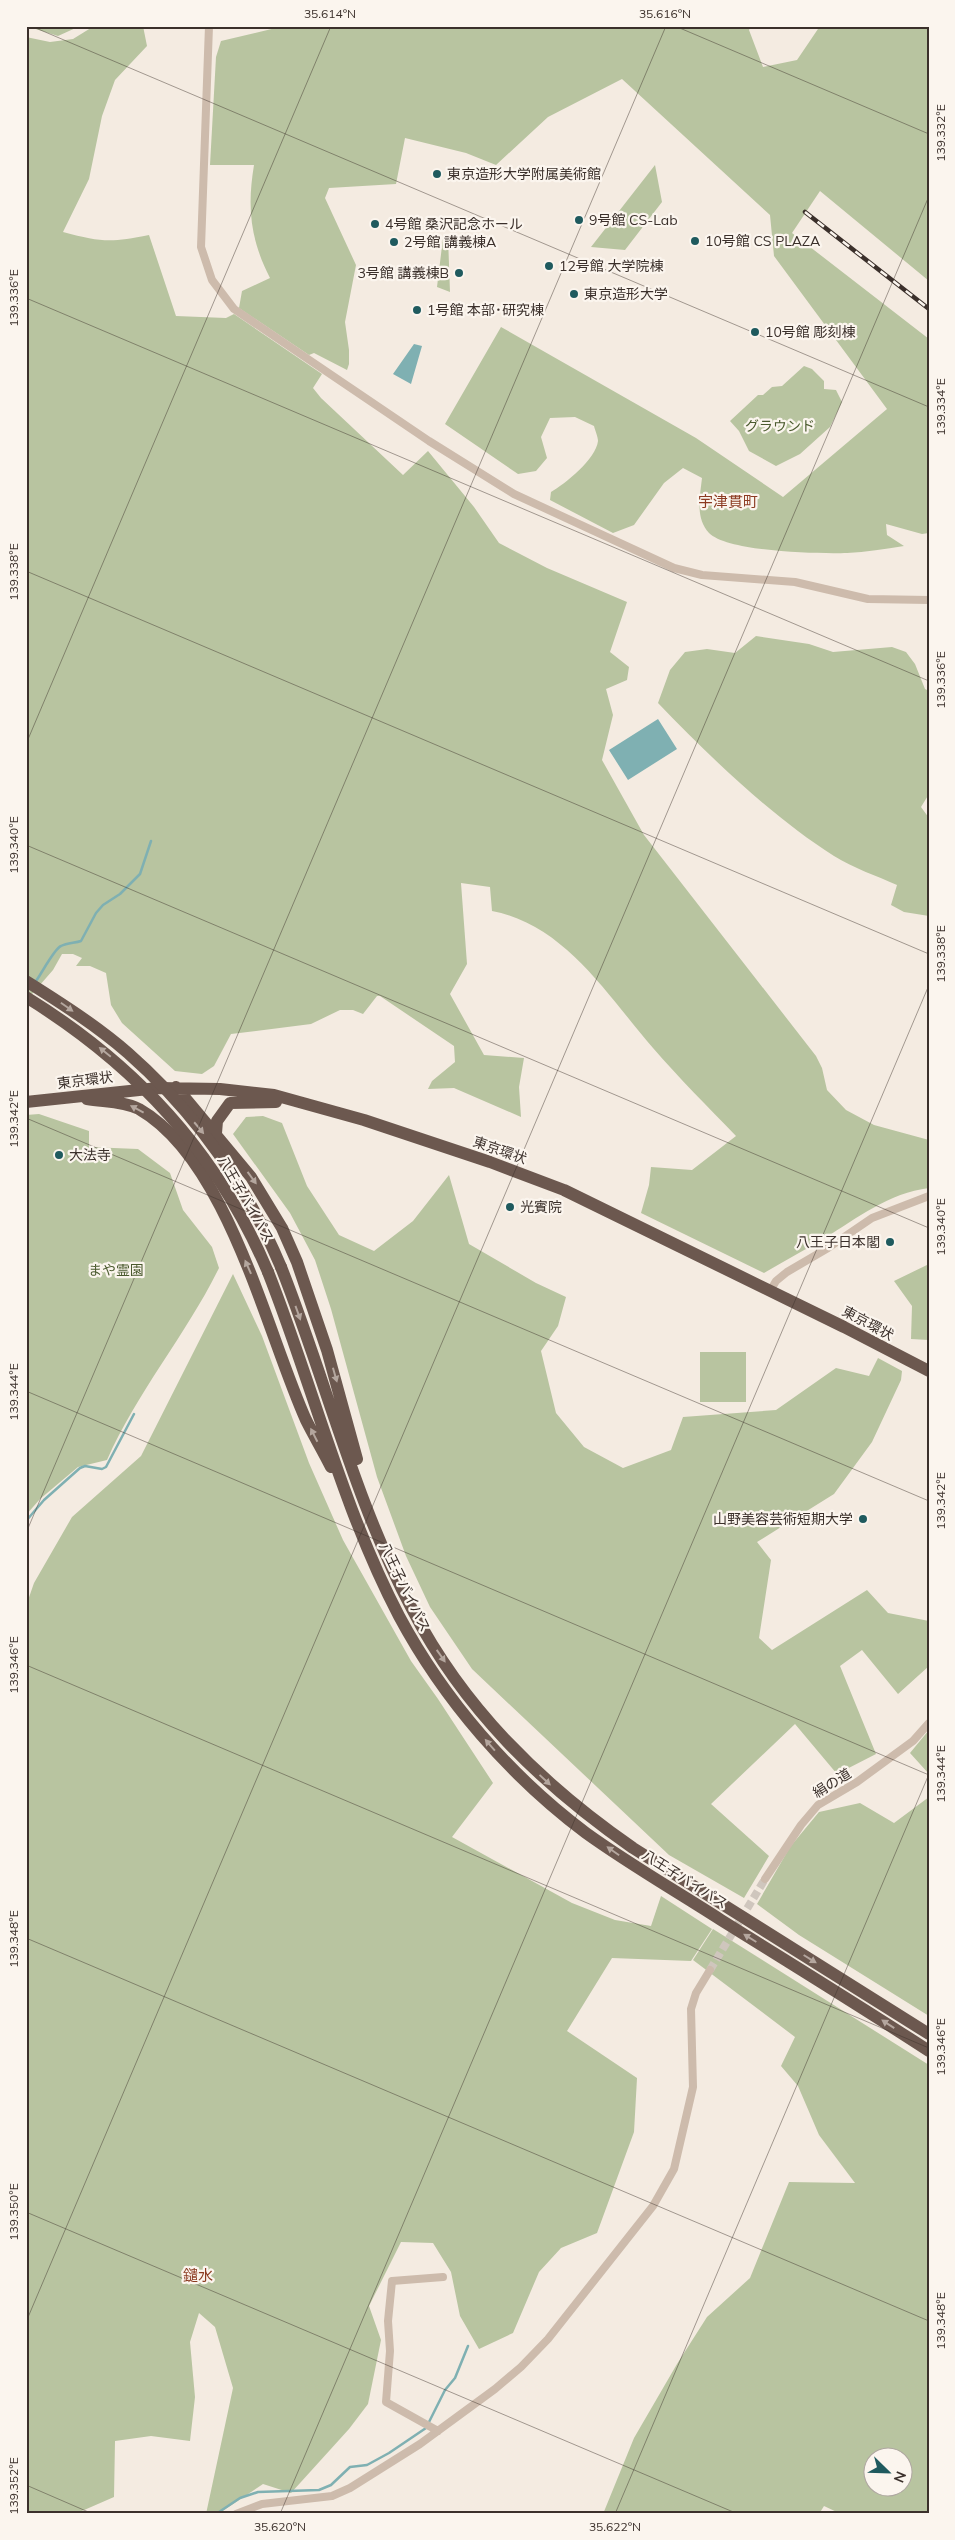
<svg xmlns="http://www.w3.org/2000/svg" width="955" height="2540" font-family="Mulish,'Noto Sans JP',sans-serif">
	<rect width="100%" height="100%" fill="#f4ebe1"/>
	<path fill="#b8c4a0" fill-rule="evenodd" d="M26 26H80L58 36Z
		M94 26H143L147 46 115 80 102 116 89 179 63 232C101 242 110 243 149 235L176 316 226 318 234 314 322 374 313 388 321 398 403 475 428 451 474 507 499 543 547 568 627 602 610 652 629 667 627 680 606 689 613 715 602 760 644 835 816 1056 822 1068 827 1090 846 1110 874 1125 929 1140V1188C889 1193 857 1218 825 1238 805 1250 784 1261 764 1273L641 1213 649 1185 651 1167 692 1170 736 1136C708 1107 679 1078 653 1048 607 995 565 925 492 911L490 887 461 883 467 964 450 994 484 1055 524 1058 519 1087 521 1117 454 1088 428 1089 432 1081 455 1062 454 1046 380 996H377L363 1014 353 1010H340L311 1024 231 1034 214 1066 202 1074 175 1071 122 1023 111 1005 106 973 90 966H76L82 958 73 954H62L53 970 26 1001V37L50 42 73 39Z
		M284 26H751L749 30 763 67 797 60 820 26H929V281L820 191 792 233 929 339V533L922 534 886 524 887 535 904 546C885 549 866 552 847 553 819 554 728 552 709 533 695 518 700 496 702 478L683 468 664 483 634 525 613 533 550 500 551 492C565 484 596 459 598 441 598 437 595 430 594 426L575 417 550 418 541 437 547 458 536 471 518 474 445 424 501 327 696 438 783 497 887 409 774 256 770 215 622 79 548 117 496 165 466 153 405 138 396 184 329 188 325 198 356 265 345 322 349 350V364L347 370 314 353 309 355 239 308 242 291 270 278C250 239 247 207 254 165H210L216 57 221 41Z
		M655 165 662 202 625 250 591 247Z
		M448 237 450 292 437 287 443 238Z
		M804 366 812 369 824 381V389L836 390 842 402 830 427 800 454 776 466 749 451 739 431 730 421 758 395H763L772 387 782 386Z
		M756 636 809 644 833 652 892 647 906 652 915 664 925 689 929 691V794L921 807 929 818V916L904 912 891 905 897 885C877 876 853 868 834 856 771 816 710 757 658 703L670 670 685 652 707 649 735 653Z
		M39 1114 89 1131V1147L138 1149 170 1173 183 1210 212 1247 219 1268C186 1335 137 1392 107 1460L78 1467 40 1499 26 1515V1115Z
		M263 1116 282 1123 307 1186 339 1235 374 1251 413 1221 449 1175 469 1244 536 1283 566 1297 558 1326 541 1351 556 1413 584 1447 623 1468 671 1450 683 1417 776 1410 836 1368 869 1376 878 1358 902 1371 901 1380 872 1442 834 1494 757 1542 771 1560 759 1638 772 1650 867 1590 888 1613 929 1621V1666L898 1694 862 1650 840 1666 876 1754 837 1774 795 1724 711 1804 769 1856 744 1898 669 1855 472 1669 430 1607 406 1556 377 1477 331 1309 315 1260 290 1213 233 1134 246 1117Z
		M929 1264V1340L911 1339 912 1306 894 1281Z
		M233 1274 262 1336 309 1463 343 1540 411 1661 438 1699 493 1783 452 1837 572 1903 615 1920 651 1926 661 1896 712 1929 691 1961 612 1958 567 2031 637 2078 634 2132 597 2233 561 2248 539 2272 513 2333 479 2349 460 2316 451 2272 433 2243 401 2242 369 2306 381 2340 368 2404 349 2429 291 2493 263 2484 218 2514H206L233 2388 215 2327 199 2313 190 2342 195 2397 190 2441 151 2436 115 2441 114 2497 75 2514H26V1606L34 1583 72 1517 141 1456Z
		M700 1352H746V1402H700Z
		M929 1730V1774L910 1753Z
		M929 1797V2016L799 1935 757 1904 790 1847 819 1812 860 1803 894 1823Z
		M713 1929 929 2065V2514H841L824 2506 819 2514H603L634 2438 677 2364 707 2317 750 2278 789 2182 855 2183 819 2135 798 2086 781 2066 795 2037 693 1960ZM872 2458H902V2488H872Z"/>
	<path fill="#7fb0b2" d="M414 344 422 346 411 384 393 374Z
		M658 719 677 749 628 780 609 750Z"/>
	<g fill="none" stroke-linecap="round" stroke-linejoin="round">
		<path stroke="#7fb0b2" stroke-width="2.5" d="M36 981C42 973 54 949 61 946 67 943 75 943 81 941L96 913 103 905 120 894 140 874 151 841
			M26 1521 44 1500 80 1468 85 1466 102 1469 106 1467 134 1414
			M216 2514 240 2498 258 2492 319 2490 331 2485 350 2467 367 2465 389 2453 426 2428 445 2390 455 2378 468 2346"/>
		<path stroke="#cfc6bd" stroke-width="8" stroke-dasharray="8 4" stroke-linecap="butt" d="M710 1970 765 1879"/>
		<path stroke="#cdbbac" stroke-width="8" d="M209 26 201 247 212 280 234 309 429 441 514 494 674 568 702 575 795 582 868 599 929 600
			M770 1291 776 1281 787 1272 828 1248 872 1218 929 1196
			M765 1879 801 1825 818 1805 857 1782 913 1741 929 1723
			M438 2431 386 2402 390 2351 388 2321 392 2281 443 2277
			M236 2514 262 2504 332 2496 350 2488 420 2444 495 2389 521 2367 548 2339 653 2206 674 2169 693 2087 691 2009 696 1993 710 1970"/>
		<path stroke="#6c584f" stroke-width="12" d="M176 1087 251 1177 282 1228 297 1262 327 1350 357 1459
			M87 1099C104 1102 123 1101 139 1109 228 1160 266 1331 306 1420 314 1436 323 1451 331 1467
			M26 1102 158 1088 220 1089 274 1095 364 1120 490 1162 564 1190 844 1327 929 1371
			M216 1133 217 1121 230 1103 276 1102
			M281 1267C326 1380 355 1502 412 1609 464 1709 541 1784 633 1848L929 2034
			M268 1272C313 1386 342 1507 399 1616 444 1700 510 1776 586 1833 629 1864 676 1891 721 1920 790 1963 860 2006 929 2051"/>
		<defs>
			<path id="rail" d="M805 212 929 309"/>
		</defs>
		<use href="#rail" stroke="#3b302b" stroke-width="4.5"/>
		<use href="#rail" stroke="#fbf5ee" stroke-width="2.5" stroke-dasharray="8" stroke-linecap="butt"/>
		<path stroke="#6c584f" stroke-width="12" d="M26 981C61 1003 97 1026 128 1053 195 1112 247 1186 281 1267
			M26 997C136 1065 217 1152 268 1272"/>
	</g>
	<defs><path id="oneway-solid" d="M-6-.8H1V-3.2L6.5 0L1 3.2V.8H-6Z" transform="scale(1.25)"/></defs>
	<g fill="#b4a69e">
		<use href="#oneway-solid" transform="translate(67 1007) rotate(35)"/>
		<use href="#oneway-solid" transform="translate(105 1052) rotate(-141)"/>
		<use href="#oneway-solid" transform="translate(137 1109) rotate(-152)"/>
		<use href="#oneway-solid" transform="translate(199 1128) rotate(50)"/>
		<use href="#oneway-solid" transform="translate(252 1178) rotate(54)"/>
		<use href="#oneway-solid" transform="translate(248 1267) rotate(-114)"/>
		<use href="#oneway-solid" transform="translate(298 1313) rotate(70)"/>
		<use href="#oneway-solid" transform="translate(335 1375) rotate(74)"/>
		<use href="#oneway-solid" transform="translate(314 1435) rotate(-117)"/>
		<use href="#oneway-solid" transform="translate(441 1656) rotate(55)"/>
		<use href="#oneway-solid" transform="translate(490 1745) rotate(-131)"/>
		<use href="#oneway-solid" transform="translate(545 1780) rotate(43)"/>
		<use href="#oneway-solid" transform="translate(613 1851) rotate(-145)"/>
		<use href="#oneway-solid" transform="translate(750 1938) rotate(-148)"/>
		<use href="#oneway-solid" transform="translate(810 1959) rotate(32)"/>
		<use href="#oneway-solid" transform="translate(888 2024) rotate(-147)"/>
	</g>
	<path fill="none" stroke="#3b302b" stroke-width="1" stroke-opacity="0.45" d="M31 26 929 407M675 26 929 134M26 298 929 681M26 571 929 954M26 744 331 26M26 845 929 1228M26 1118 929 1501M26 1391 929 1775M26 1533 666 26M26 1665 929 2048M26 1938 929 2321M26 2212 738 2514M26 2322 929 196M26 2485 93 2514M280 2514 929 985M615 2514 929 1774"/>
	<g fill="#1f5a5e" stroke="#fbf5ee" stroke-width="2">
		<circle cx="437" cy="174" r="5"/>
		<circle cx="579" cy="220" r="5"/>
		<circle cx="375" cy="224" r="5"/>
		<circle cx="695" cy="241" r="5"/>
		<circle cx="394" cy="242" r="5"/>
		<circle cx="549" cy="266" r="5"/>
		<circle cx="459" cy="273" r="5"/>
		<circle cx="574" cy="294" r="5"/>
		<circle cx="417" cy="310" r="5"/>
		<circle cx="755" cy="332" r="5"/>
		<circle cx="59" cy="1155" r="5"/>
		<circle cx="510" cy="1207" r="5"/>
		<circle cx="890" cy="1242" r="5"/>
		<circle cx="863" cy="1519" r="5"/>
	</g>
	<g text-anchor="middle" stroke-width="4.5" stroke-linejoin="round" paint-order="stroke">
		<g font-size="14" fill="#3b302b" stroke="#fbf5ee" text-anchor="start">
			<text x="447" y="179">東京造形大学附属美術館</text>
			<text x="589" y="225">9号館 CS-Lab</text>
			<text x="385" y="229">4号館 桑沢記念ホール</text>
			<text x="705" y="246">10号館 CS PLAZA</text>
			<text x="404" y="247">2号館 講義棟A</text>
			<text x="559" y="271">12号館 大学院棟</text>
			<text x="449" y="278" text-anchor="end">3号館 講義棟B</text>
			<text x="584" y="299">東京造形大学</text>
			<text x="427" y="315">1号館 本部･研究棟</text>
			<text x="765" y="337">10号館 彫刻棟</text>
			<text x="69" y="1160">大法寺</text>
			<text x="520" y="1212">光賓院</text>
			<text x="880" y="1247" text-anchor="end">八王子日本閣</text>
			<text x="853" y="1524" text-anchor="end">山野美容芸術短期大学</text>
		</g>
		<g font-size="14" fill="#4a5a2e" stroke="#fbf5ee">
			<text x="780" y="431">グラウンド</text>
			<text x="116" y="1275">まや霊園</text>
		</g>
		<g font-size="14" fill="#3b302b" stroke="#fbf5ee">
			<text transform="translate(85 1080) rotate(-7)" y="5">東京環状</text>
			<text transform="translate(500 1150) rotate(19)" y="5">東京環状</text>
			<text transform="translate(246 1199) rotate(60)" y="5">八王子バイパス</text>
			<text transform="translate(868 1323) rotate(28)" y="5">東京環状</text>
			<text transform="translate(405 1587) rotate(64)" y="5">八王子バイパス</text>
			<text transform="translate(832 1783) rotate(-32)" y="5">絹の道</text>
			<text transform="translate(685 1879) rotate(32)" y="5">八王子バイパス</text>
		</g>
		<g font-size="15" fill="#8c3b22" stroke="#fbf5ee">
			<text x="728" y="507">宇津貫町</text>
			<text x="198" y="2281">鑓水</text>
		</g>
	</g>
	<rect width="955" height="2540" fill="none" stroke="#fbf5ee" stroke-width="55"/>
	<g transform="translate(888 2472) rotate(113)"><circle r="24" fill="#fbf5ee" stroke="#aea6a0"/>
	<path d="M0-4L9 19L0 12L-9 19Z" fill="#1f5a5e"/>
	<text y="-8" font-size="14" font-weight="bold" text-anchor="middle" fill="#3b302b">N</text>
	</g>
	<rect x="28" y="28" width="900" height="2484" fill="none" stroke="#3b302b" stroke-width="2"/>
	<g font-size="12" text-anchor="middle" fill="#3b302b">
		<text x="330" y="18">35.614°N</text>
		<text x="665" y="18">35.616°N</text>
		<text transform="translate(941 133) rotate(-90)" y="4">139.332°E</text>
		<text transform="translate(14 298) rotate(-90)" y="4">139.336°E</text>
		<text transform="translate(941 407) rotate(-90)" y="4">139.334°E</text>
		<text transform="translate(14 572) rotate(-90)" y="4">139.338°E</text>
		<text transform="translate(941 680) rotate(-90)" y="4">139.336°E</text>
		<text transform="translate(14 845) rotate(-90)" y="4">139.340°E</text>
		<text transform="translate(941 954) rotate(-90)" y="4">139.338°E</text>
		<text transform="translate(14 1119) rotate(-90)" y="4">139.342°E</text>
		<text transform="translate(941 1227) rotate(-90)" y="4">139.340°E</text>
		<text transform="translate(14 1392) rotate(-90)" y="4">139.344°E</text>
		<text transform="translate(941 1501) rotate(-90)" y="4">139.342°E</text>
		<text transform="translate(14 1665) rotate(-90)" y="4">139.346°E</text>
		<text transform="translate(941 1774) rotate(-90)" y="4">139.344°E</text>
		<text transform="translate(14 1939) rotate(-90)" y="4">139.348°E</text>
		<text transform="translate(941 2047) rotate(-90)" y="4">139.346°E</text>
		<text transform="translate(14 2212) rotate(-90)" y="4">139.350°E</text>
		<text transform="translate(941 2321) rotate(-90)" y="4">139.348°E</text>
		<text transform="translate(14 2486) rotate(-90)" y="4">139.352°E</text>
		<text x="280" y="2531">35.620°N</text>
		<text x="615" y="2531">35.622°N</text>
	</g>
</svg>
